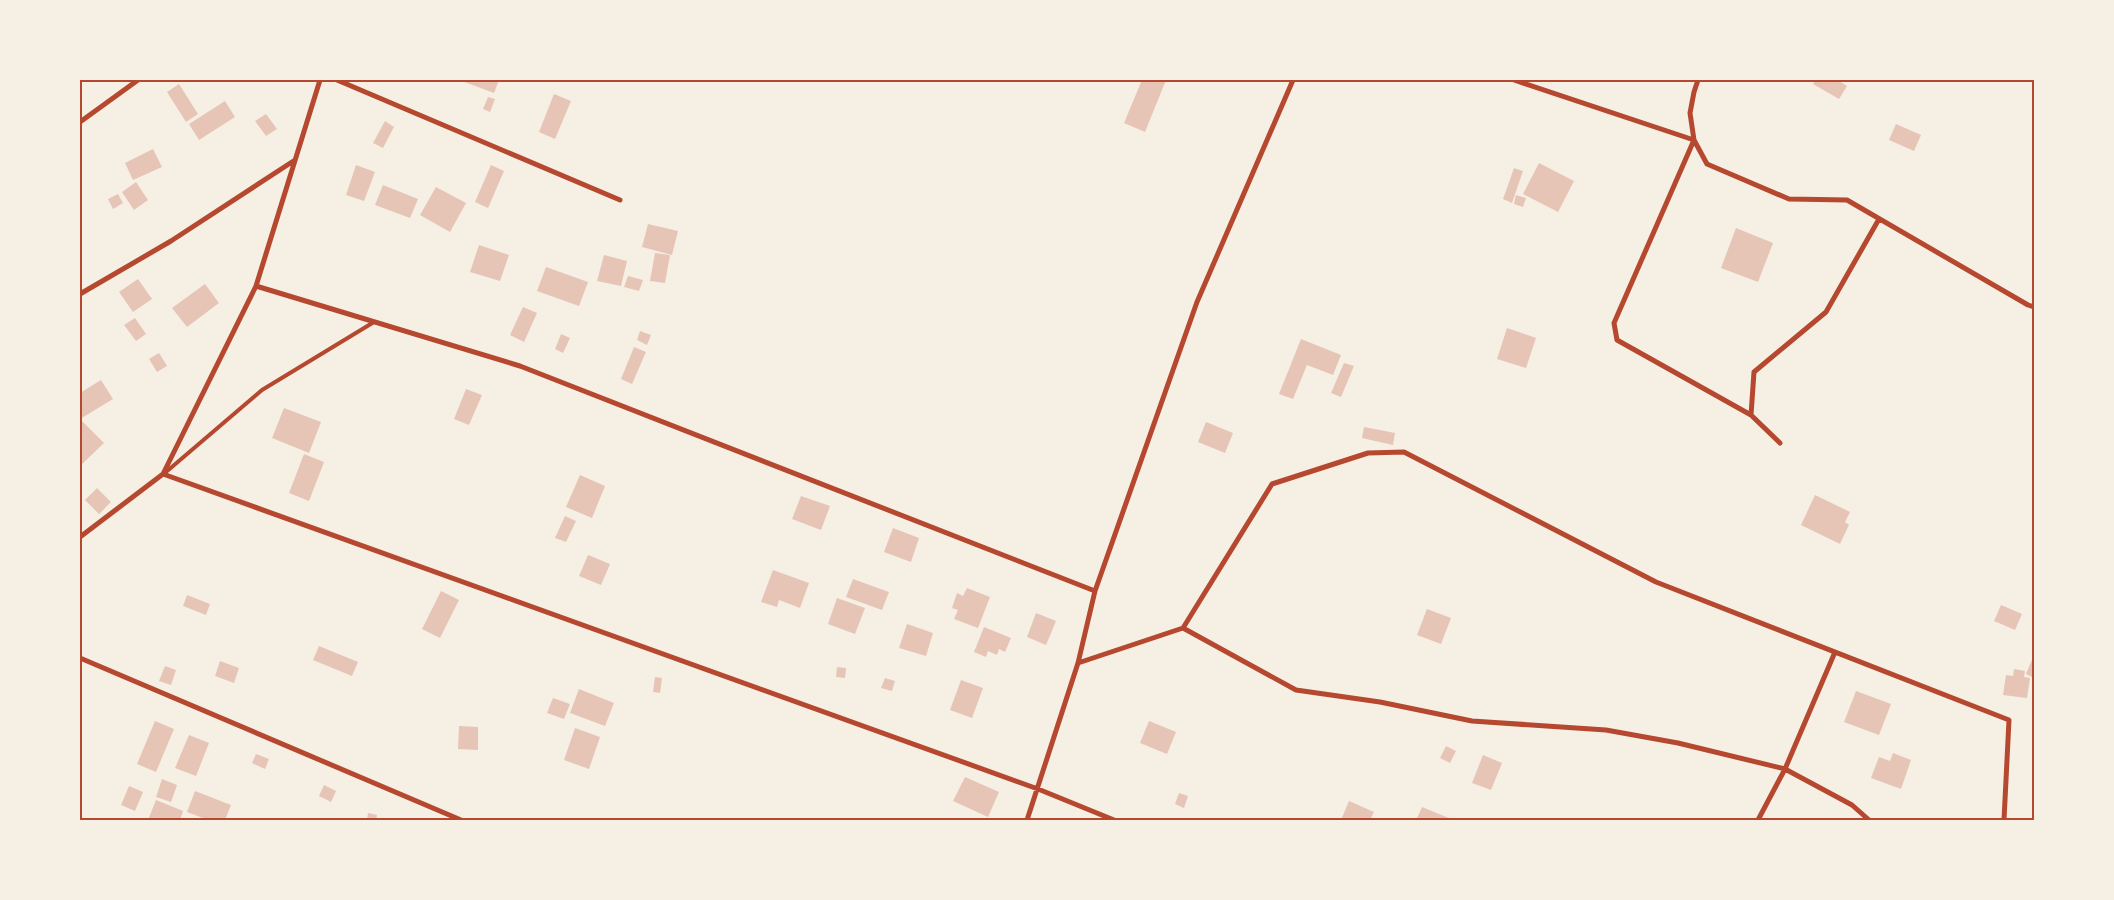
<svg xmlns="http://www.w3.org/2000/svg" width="2114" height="900" font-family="Overpass,sans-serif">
	<rect width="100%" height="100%" fill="#f6efe4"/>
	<path fill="#e6c5b7" d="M459 80H499L494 93Z
		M1142 80H1166L1145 132 1124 123Z
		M1816 80H1837L1847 86 1839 99 1813 84Z
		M179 84 198 114 186 122 167 92Z
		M554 94 571 101 555 139 539 132Z
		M488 97 495 99 490 112 483 109Z
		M225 101 235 117 199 140 189 124Z
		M266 114 277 129 266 136 255 121Z
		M385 121 394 127 383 148 373 143Z
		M1896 124 1921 135 1914 151 1889 140Z
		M153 149 162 167 133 180 125 163Z
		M1539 163 1574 181 1558 212 1523 194Z
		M356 165 375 172 364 201 346 195Z
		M491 165 504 171 488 208 475 202Z
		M1514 168 1523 171 1512 203 1503 199Z
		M136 182 148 200 134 210 122 192Z
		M383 185 418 199 410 218 375 205Z
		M436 187 466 203 450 232 420 215Z
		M118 194 123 203 113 209 108 199Z
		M1516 195 1526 198 1523 207 1514 204Z
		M648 224 678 231 672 255 642 247Z
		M1736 228 1773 243 1758 282 1721 268Z
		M479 245 509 255 500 281 470 272Z
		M655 253 670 255 665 283 650 281Z
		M604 255 627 261 621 286 597 281Z
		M546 267 588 282 579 306 537 291Z
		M628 276 643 280 639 291 624 287Z
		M138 279 152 299 133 312 119 292Z
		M205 284 219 303 187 327 172 308Z
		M523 307 537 313 524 342 510 335Z
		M135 318 146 334 136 341 124 325Z
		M1507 328 1536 338 1526 368 1497 359Z
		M640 331 651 335 647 345 637 340Z
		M561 334 570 338 563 353 555 349Z
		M1301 339 1341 355 1333 375 1307 365 1293 399 1279 394Z
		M634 347 646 352 632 384 621 379Z
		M159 353 167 366 157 372 149 359Z
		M1344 363 1354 366 1341 397 1331 393Z
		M101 380 113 399 80 419 104 443 80 466V393Z
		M466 389 482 395 469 425 454 419Z
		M284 408 321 422 309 453 272 438Z
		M1206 422 1233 433 1225 453 1198 442Z
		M1364 427 1395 433 1393 445 1362 438Z
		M304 454 324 462 309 501 289 493Z
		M580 475 605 486 592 518 566 507Z
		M97 488 111 502 99 514 85 500Z
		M1815 495 1850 512 1845 522 1849 525 1840 544 1801 525Z
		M801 496 830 506 821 530 792 519Z
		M565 516 576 521 566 542 555 538Z
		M893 528 919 538 911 562 884 552Z
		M588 555 610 564 601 585 579 576Z
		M773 570 809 583 800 608 779 600 777 607 761 602Z
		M853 579 889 592 882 610 846 597Z
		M967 588 990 597 978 628 954 619 958 610 952 608 957 593 963 596Z
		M441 591 459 600 440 638 422 629Z
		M187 595 210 604 206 615 183 606Z
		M837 598 865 608 855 634 828 624Z
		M2001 605 2022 614 2015 630 1994 621Z
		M1427 609 1451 618 1441 644 1417 635Z
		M1036 613 1056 621 1046 645 1027 637Z
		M907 624 933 633 926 656 899 648Z
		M984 627 1011 638 1005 652 999 649 997 655 988 651 986 657 974 652Z
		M319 646 358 662 352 676 313 660Z
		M2034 655V678L2026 674Z
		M220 661 239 668 234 683 215 676Z
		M165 666 176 670 171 685 159 681Z
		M837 667 846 668 845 678 836 677Z
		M2014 669 2025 671 2024 677 2030 678 2027 698 2003 695 2006 675 2013 676Z
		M655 677 662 678 660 693 653 692Z
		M885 678 895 681 892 691 881 688Z
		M961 680 983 688 972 718 950 710Z
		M579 689 614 703 605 726 570 713Z
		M1856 691 1891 704 1879 735 1844 722Z
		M553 698 570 704 564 719 547 713Z
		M155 721 174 729 156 772 137 764Z
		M1149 721 1176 732 1167 754 1140 743Z
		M459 726 478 727V750L458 749Z
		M575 728 600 737 589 769 564 760Z
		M189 735 209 743 196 776 175 768Z
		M1446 746 1456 751 1450 763 1440 758Z
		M1893 753 1911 760 1901 789 1871 778 1879 757 1890 761Z
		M256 754 269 759 265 769 252 763Z
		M1483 755 1502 763 1491 790 1472 783Z
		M965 777 999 792 988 817 953 801Z
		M162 779 177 785 171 802 156 797Z
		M324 785 336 791 331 802 319 796Z
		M129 786 143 792 135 811 121 805Z
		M195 791 231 805 225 820H208L187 812Z
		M1179 793 1188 796 1184 808 1175 804Z
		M156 800 183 811 180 820H148Z
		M1349 801 1374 812 1370 820H1341Z
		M1422 807 1439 814 1454 820H1422L1417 818Z
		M368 813 377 815 376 820H367Z"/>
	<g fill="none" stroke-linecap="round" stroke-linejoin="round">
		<path stroke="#b5482f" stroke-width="4" d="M166 472 262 390 374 322"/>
		<path stroke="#b5482f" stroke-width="5" d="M337 80 620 200
			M1514 80 1694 140 1614 323 1617 340 1751 415
			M1698 80 1694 92 1690 113 1694 140 1707 164 1789 199 1847 200 2028 305 2034 307
			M80 122 138 80
			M256 286 520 366 1095 591
			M80 294 171 241 295 160
			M1780 443 1751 415 1754 372 1826 312 1879 219
			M163 474 1038 789 1114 820
			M80 537 163 474 256 286 320 80
			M1183 628 1296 690 1380 702 1472 721 1606 730 1678 743 1785 769 1852 805 1869 820
			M80 658 461 820
			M1078 663 1183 628 1272 484 1368 453 1404 452 1656 582 2009 720 2004 820
			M1027 820 1078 663 1095 591 1197 302 1293 80
			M1758 820 1785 769 1835 652"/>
	</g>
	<rect width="2114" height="900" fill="none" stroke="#f6efe4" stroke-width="162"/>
	<rect x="81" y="81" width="1952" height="738" fill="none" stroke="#b5482f" stroke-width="2"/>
</svg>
